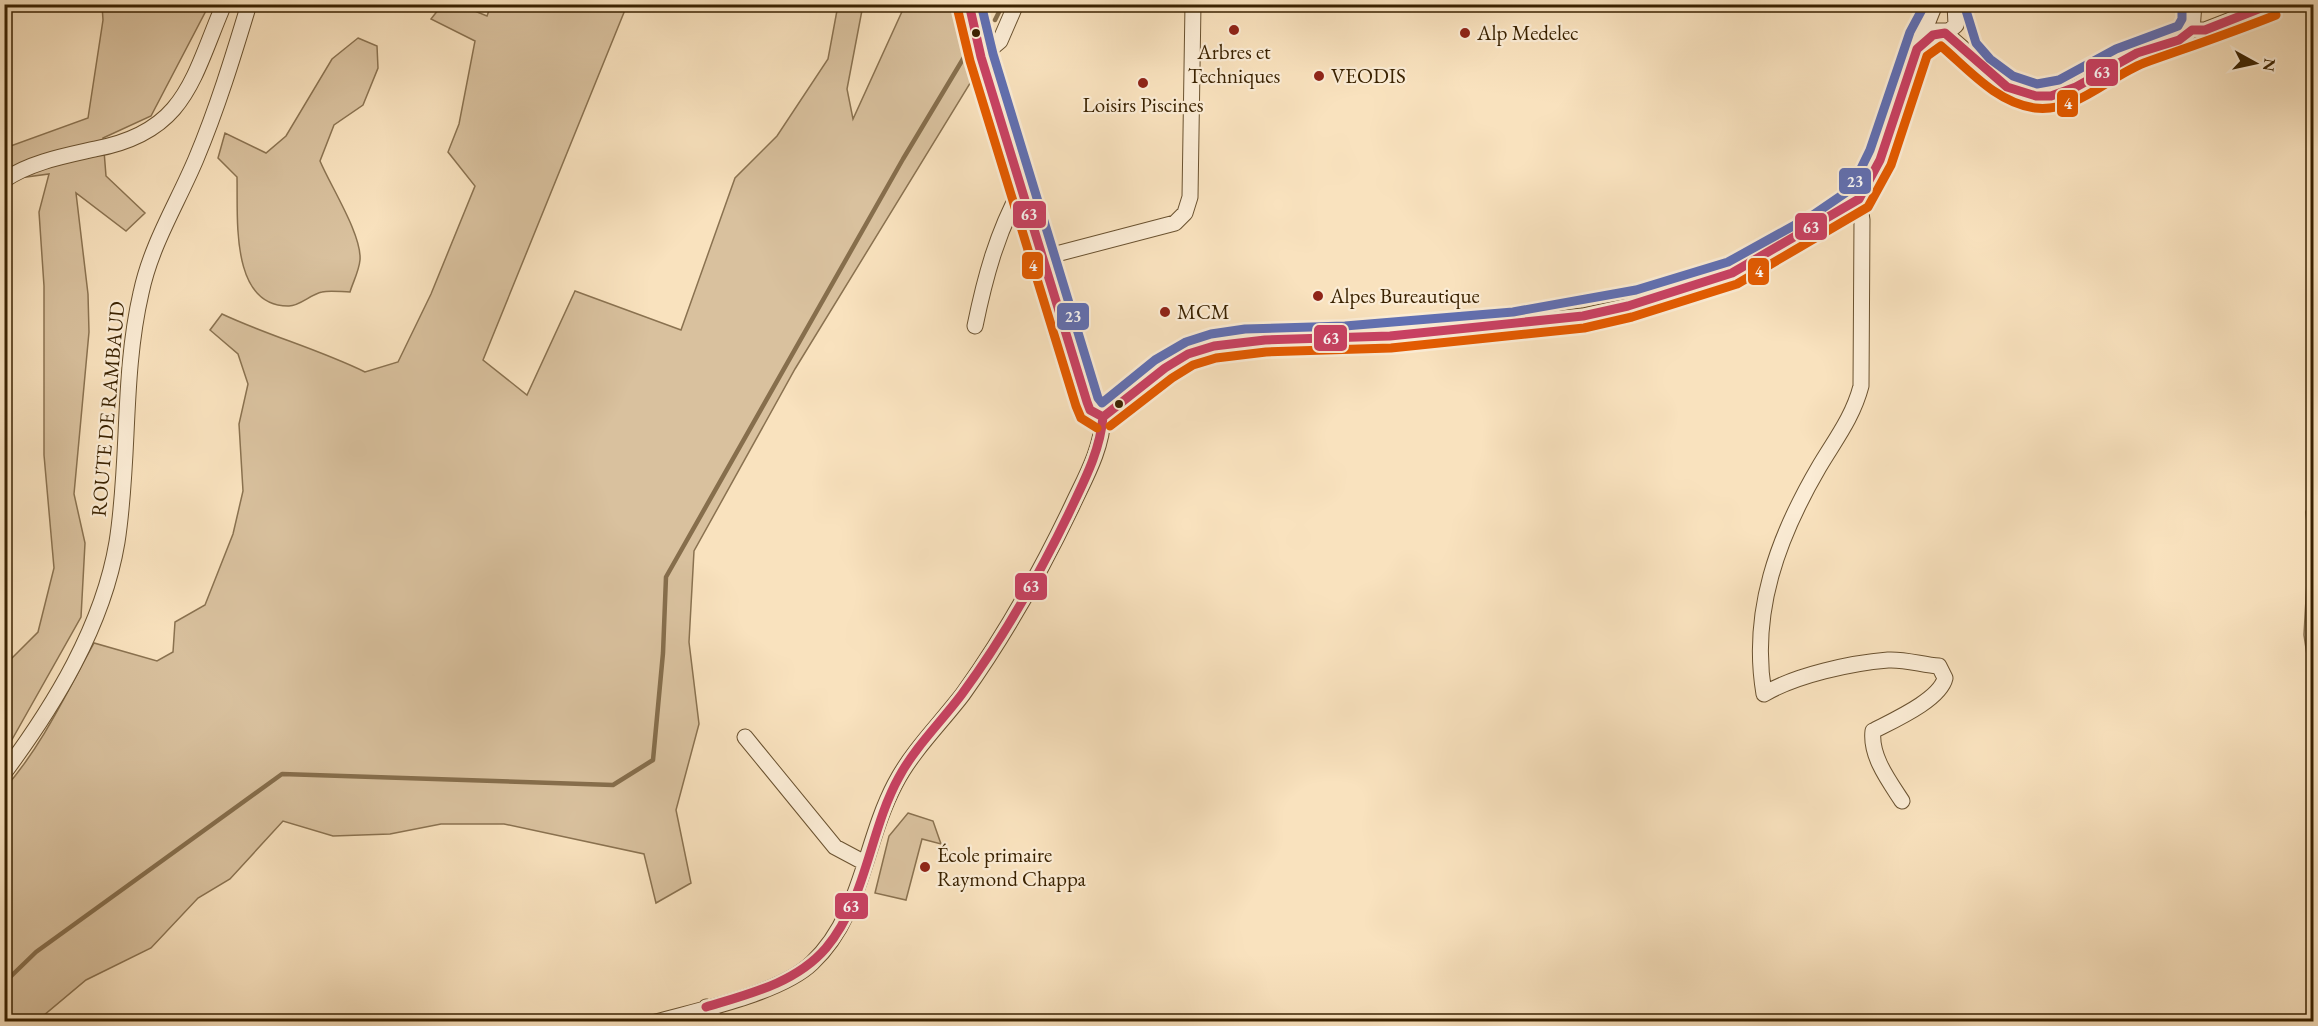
<svg xmlns="http://www.w3.org/2000/svg" width="2318" height="1026" font-family="'EB Garamond',serif">
	<rect width="100%" height="100%" fill="#f9e2be"/>
	<filter id="stains"><feTurbulence type="fractalNoise" baseFrequency=".00333" numOctaves="4"/><feColorMatrix values="0 0 0 0 .2 0 0 0 0 .09 0 0 0 0 .02 0 0 0 .5 -.17"/></filter>
	<radialGradient id="worn" r=".72"><stop offset=".6" stop-color="#630" stop-opacity="0"/><stop offset="1" stop-color="#630" stop-opacity=".3"/></radialGradient>
	<path fill="#d9c19e" stroke="#8a7250" stroke-width="1.5" d="M102 5H209L151 116 103 138 106 176 145 213 126 231 76 193 88 294 89 332 74 494 85 543 81 617 5 752V665L38 632 54 568 44 455V286L39 212 49 174 5 180V148L88 118 103 20Z
		M442 5H460L487 16 491 5H627L483 360 527 395 575 291 681 330 735 178 777 136 828 59 838 5H863L847 89 853 119 905 5H960V16L977 72 795 369 694 551 689 642 699 724 676 810 691 883 656 903 644 854 504 824H441L390 834 333 836 283 821 230 879 198 898 151 948 86 980 37 1021 5 1022V788C42 746 67 692 94 643L157 661 173 652 175 622 205 605 233 534 243 491 239 424 248 384 238 354 210 330 222 314C269 336 318 349 365 372L398 362 431 294 475 186 448 152 459 124 475 41 431 19Z
		M358 38 377 46 378 68 363 105 334 125 320 161C331 187 362 235 360 260 359 271 353 282 350 292 342 292 330 290 322 292 311 294 300 306 289 306 230 307 238 218 237 177L218 158 225 133 266 153 286 136 332 59Z
		M2313 490V676L2310 675 2304 635 2309 546 2306 512Z
		M908 813 933 821 941 844 922 839 906 900 875 893 889 836Z"/>
	<g fill="none" stroke-linecap="round" stroke-linejoin="round">
		<path stroke="#866e4c" stroke-width="4.5" d="M995 20 1003 4
			M4 983 36 952 282 774 613 785 653 760 663 653 666 577 903 159 966 54"/>
		<defs>
			<path id="minor" d="M969 4 981 57 1087 402 1090 410 1103 417
				M2192 30 2194 4
				M1937 31H1949L1956 25 1955 4
				M1945 33 2007 87 2036 96H2051L2076 87 2137 53 2179 40 2192 30H2205L2272 4
				M981 57 1000 41 1016 4
				M4 180C31 162 64 156 95 149 186 132 192 79 224 4
				M1859 199 1862 220 1861 386C1853 417 1835 440 1819 467 1778 537 1750 612 1764 694 1796 675 1851 663 1888 660 1905 659 1923 665 1939 666L1945 678C1940 700 1892 721 1873 731 1870 756 1889 781 1902 801
				M1041 258 1175 223 1185 213 1190 197 1193 4
				M975 326C985 277 997 233 1021 189
				M1103 417 1165 368 1188 354 1214 346 1265 340 1390 336 1583 316 1628 306 1732 273 1841 211 1859 199 1880 160 1909 69 1935 4
				M745 737 835 847 865 863
				M4 773C54 706 103 626 117 542 130 460 122 375 141 293 151 245 177 204 196 159 217 109 233 57 249 4
				M706 1007 717 1022
				M656 1022C699 1010 781 993 812 963 862 916 864 843 895 784 912 751 941 723 963 694 1005 635 1041 571 1072 506 1085 478 1102 449 1103 417"/>
		</defs>
		<use href="#minor" stroke="#6a5230" stroke-width="17"/>
		<use href="#minor" stroke="#fbecd5" stroke-width="15"/>
		<defs>
			<path id="bus-1" d="M969 4 981 57 1087 402 1090 410 1103 417
				M1945 33 2007 87 2036 96H2051L2076 87 2137 53 2179 40 2192 30H2205L2271 4
				M1103 417 1165 368 1188 354 1214 346 1265 340 1390 336 1583 316 1628 306 1732 273 1859 199 1880 160 1917 49 1933 35 1945 33
				M706 1007C749 994 796 983 826 948 867 899 869 831 899 777 915 747 941 722 962 694 1003 638 1038 577 1068 515 1083 483 1100 452 1103 417"/>
			<path id="bus-2" d="M957 7 970 61 1076 406 1081 418 1097 428
				M1110 426 1172 378 1193 365 1216 358 1266 352 1391 348 1584 328 1632 317 1737 284 1868 207 1891 165 1927 56 1941 46C1969 70 1997 103 2035 108 2076 113 2108 77 2144 63 2189 47 2231 33 2276 15"/>
			<path id="bus-3" d="M981 4 993 54 1098 398 1102 403 1155 360 1186 342 1211 334 1245 329 1345 326 1513 312 1636 290 1728 262 1813 215 1851 189 1870 150 1910 32 1925 4
				M1964 4 1976 43 1990 59 2013 76 2037 84 2059 80 2116 49 2178 26 2182 19V4"/>
		</defs>
		<use href="#bus-1" stroke="#fbecd5" stroke-width="14"/>
		<use href="#bus-2" stroke="#fbecd5" stroke-width="14"/>
		<use href="#bus-3" stroke="#fbecd5" stroke-width="14"/>
		<use href="#bus-1" stroke="#c94163" stroke-width="9"/>
		<use href="#bus-2" stroke="#e45b00" stroke-width="9"/>
		<use href="#bus-3" stroke="#6170b3" stroke-width="9"/>
	</g>
	<g fill="#8f2418" stroke="#fbecd5" stroke-width="2">
		<circle cx="1234" cy="30" r="6"/>
		<circle cx="1465" cy="33" r="6"/>
		<circle cx="1319" cy="76" r="6"/>
		<circle cx="1143" cy="83" r="6"/>
		<circle cx="1318" cy="296" r="6"/>
		<circle cx="1165" cy="312" r="6"/>
		<circle cx="925" cy="867" r="6"/>
	</g>
	<g fill="#3a2201" stroke="#fbecd5" stroke-width="2">
		<circle cx="976" cy="33" r="5"/>
		<circle cx="1119" cy="404" r="5"/>
	</g>
	<g text-anchor="middle" stroke-width="4.5" stroke-linejoin="round" paint-order="stroke">
		<g font-size="21" fill="#3a2201" stroke="#fbecd5" text-anchor="start">
			<text x="1477" y="40">Alp Medelec</text>
			<text x="1234" y="59" text-anchor="middle">Arbres et<tspan x="1234" dy="24">Techniques</tspan></text>
			<text x="1331" y="83">VEODIS</text>
			<text x="1143" y="112" text-anchor="middle">Loisirs Piscines</text>
			<text x="1330" y="303">Alpes Bureautique</text>
			<text x="1177" y="319">MCM</text>
			<text x="937" y="862">École primaire<tspan x="937" dy="24">Raymond Chappa</tspan></text>
		</g>
		<g font-size="21" fill="#3a2201" stroke="#fbecd5">
			<text transform="translate(108 409) rotate(-85)" y="7">ROUTE DE RAMBAUD</text>
		</g>
	</g>
	<g stroke="#fbecd5" stroke-width="2">
		<rect x="2085" y="58" width="34" height="29" rx="6" fill="#c94163"/>
		<rect x="2056" y="89" width="23" height="29" rx="6" fill="#e45b00"/>
		<rect x="1838" y="167" width="34" height="28" rx="6" fill="#6170b3"/>
		<rect x="1012" y="200" width="35" height="29" rx="6" fill="#c94163"/>
		<rect x="1794" y="212" width="34" height="29" rx="6" fill="#c94163"/>
		<rect x="1021" y="251" width="23" height="29" rx="6" fill="#e45b00"/>
		<rect x="1747" y="257" width="23" height="29" rx="6" fill="#e45b00"/>
		<rect x="1056" y="302" width="34" height="29" rx="6" fill="#6170b3"/>
		<rect x="1313" y="324" width="35" height="28" rx="6" fill="#c94163"/>
		<rect x="1014" y="572" width="34" height="29" rx="6" fill="#c94163"/>
		<rect x="834" y="892" width="35" height="28" rx="6" fill="#c94163"/>
	</g>
	<g font-size="16" text-anchor="middle" font-weight="bold" fill="#fff">
		<text x="2102" y="78">63</text>
		<text x="2068" y="109">4</text>
		<text x="1855" y="187">23</text>
		<text x="1029" y="220">63</text>
		<text x="1811" y="233">63</text>
		<text x="1033" y="271">4</text>
		<text x="1759" y="277">4</text>
		<text x="1073" y="322">23</text>
		<text x="1331" y="344">63</text>
		<text x="1031" y="592">63</text>
		<text x="851" y="912">63</text>
	</g>
	<rect width="2318" height="1026" fill="none" stroke="#f9e2be" stroke-width="24"/>
	<rect x="6" y="6" width="2306" height="1014" fill="none" stroke="#3a2201" stroke-width="3"/>
	<rect x="12" y="12" width="2294" height="1002" fill="none" stroke="#3a2201" stroke-width="1.5"/>
	<g transform="translate(2255 63) rotate(98)" stroke="#fbecd5" stroke-width="4.5" paint-order="stroke">
	<path d="M0-4.5L10 22L0 15L-10 22Z" fill="#3a2201"/>
	<text y="-9" font-size="16" font-weight="bold" text-anchor="middle" fill="#3a2201">N</text>
	</g>
	<rect width="100%" height="100%" filter="url(#stains)"/>
	<rect width="100%" height="100%" fill="url(#worn)"/>
</svg>
